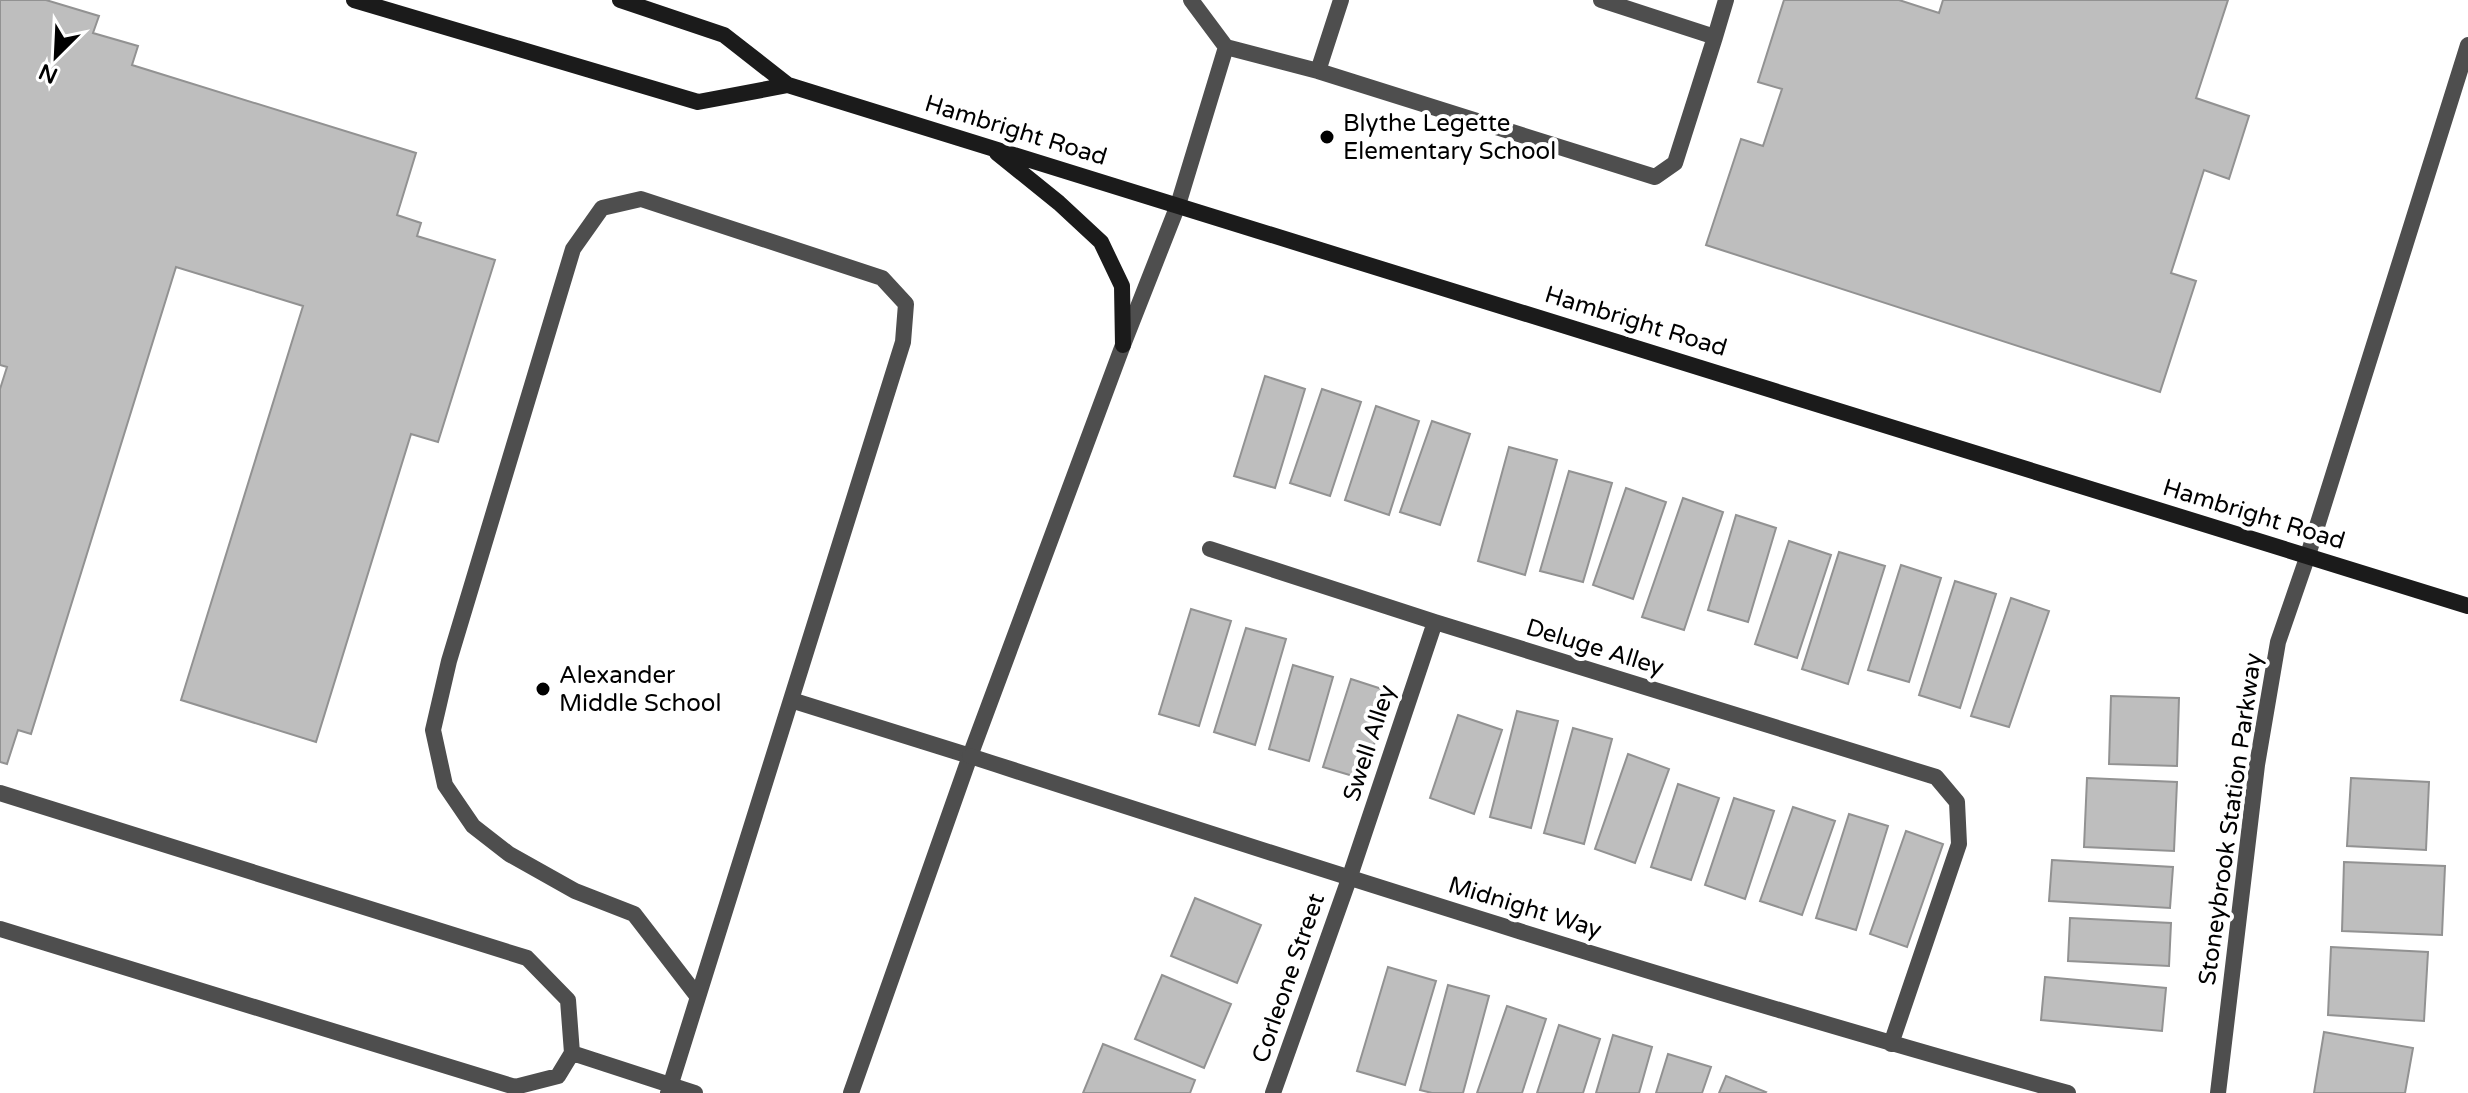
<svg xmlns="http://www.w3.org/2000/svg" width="2468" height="1093" font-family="'Varela Round',sans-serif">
	<rect width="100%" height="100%" fill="#fff"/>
	<path fill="#bebebe" stroke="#929292" stroke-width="2" d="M0 0H46L99 16 93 33 138 46 132 65 416 153 397 215 421 223 417 236 495 260 438 442 411 434 316 742 181 700 303 306 176 267 31 734 18 730 7 764 0 762V389L7 367 0 365Z
		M1784 0H1899L1939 13 1943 0H2228L2196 98 2249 116 2229 179 2204 170 2171 273 2196 281 2160 392 1706 245 1741 139 1763 146 1782 89 1758 82Z
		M1265 376 1305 389 1275 488 1234 476Z
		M1322 389 1361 402 1330 496 1290 483Z
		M1376 406 1419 421 1389 515 1345 500Z
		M1432 421 1470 434 1440 525 1400 512Z
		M1509 447 1557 460 1525 575 1478 561Z
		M1569 471 1612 483 1583 582 1540 571Z
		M1626 488 1666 502 1633 599 1593 585Z
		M1683 498 1723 512 1684 630 1642 617Z
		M1736 515 1776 528 1748 622 1708 610Z
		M1789 541 1831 555 1797 658 1755 644Z
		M1839 552 1885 566 1848 684 1802 669Z
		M1901 565 1941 578 1909 682 1868 670Z
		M1955 581 1996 594 1960 708 1919 695Z
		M2011 598 2049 611 2009 727 1971 716Z
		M1191 609 1231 621 1199 726 1159 714Z
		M1246 628 1286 639 1255 745 1214 732Z
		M1293 665 1333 677 1309 761 1269 749Z
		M1351 679 1391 692 1363 779 1323 767Z
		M2111 696 2179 698 2177 766 2109 764Z
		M1517 711 1558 721 1531 828 1490 817Z
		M1458 715 1502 730 1474 814 1430 798Z
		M1573 728 1612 739 1584 844 1544 833Z
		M1628 754 1669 769 1635 863 1595 849Z
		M2087 778 2177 782 2174 851 2084 847Z
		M2351 778 2429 782 2426 850 2347 846Z
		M1678 784 1719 798 1691 880 1651 867Z
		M1734 798 1774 811 1745 899 1705 885Z
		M1793 807 1835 821 1802 915 1760 901Z
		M1849 814 1888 826 1856 930 1816 918Z
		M1906 831 1943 844 1907 947 1870 934Z
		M2052 860 2173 867 2170 908 2049 901Z
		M2344 862 2445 866 2442 935 2342 931Z
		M1195 898 1261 925 1237 983 1171 956Z
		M2070 918 2171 923 2169 966 2068 961Z
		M2331 947 2428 952 2424 1021 2328 1015Z
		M1388 967 1436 981 1405 1085 1357 1071Z
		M1162 975 1231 1004 1204 1068 1135 1039Z
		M2045 977 2166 988 2162 1031 2041 1020Z
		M1448 985 1489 996 1463 1093H1432L1420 1090Z
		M1507 1006 1546 1019 1522 1093H1477Z
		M1559 1025 1600 1039 1583 1093H1537Z
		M2324 1032 2413 1048 2405 1093H2314Z
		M1613 1035 1652 1047 1639 1093H1596Z
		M1103 1044 1195 1080 1190 1093H1083Z
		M1668 1054 1711 1067 1702 1093H1656Z
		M1726 1076 1766 1092 1765 1093H1719Z"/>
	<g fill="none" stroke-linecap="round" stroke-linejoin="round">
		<path stroke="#4e4e4e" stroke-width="16" d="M1191 0 1226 47 1318 71 1655 177 1675 163 1715 37 1601 0
			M1715 37 1726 0
			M1318 71 1341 0
			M791 700 970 756
			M0 793 527 958 568 1000 572 1053 558 1076 515 1087 0 929
			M572 1053 695 1093
			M668 1093 698 997 903 342 906 304 882 278 641 199 602 208 573 249 449 661 433 730 445 785 473 826 509 854 575 891 634 914 698 997
			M851 1093 970 756 1123 345 1178 205 1226 47"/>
		<path stroke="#4e4e4e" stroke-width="16" d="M1210 549 1435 622 1936 777 1957 802 1959 844 1891 1044
			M970 756C1335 874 1699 991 2068 1093
			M1273 1093 1349 879 1435 622
			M2218 1093 2257 765 2278 642 2308 555 2468 45"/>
		<path stroke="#1b1b1b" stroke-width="16" d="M354 0 698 102 788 85
			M620 0 724 35 788 85 2468 606
			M997 153 1059 203 1101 242 1122 286 1123 345"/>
	</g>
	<g fill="#000" stroke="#fff" stroke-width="3">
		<circle cx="1327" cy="137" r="8"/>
		<circle cx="543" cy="689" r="8"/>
	</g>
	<g text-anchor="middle" stroke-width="8" stroke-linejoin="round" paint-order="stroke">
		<g font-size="24" fill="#000" stroke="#fff" text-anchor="start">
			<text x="1343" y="131">Blythe Legette<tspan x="1343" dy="28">Elementary School</tspan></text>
			<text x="559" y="683">Alexander<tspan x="559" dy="28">Middle School</tspan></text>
		</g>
		<g font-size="24" fill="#000" stroke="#fff">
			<text transform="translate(1016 130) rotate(17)" y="8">Hambright Road</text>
			<text transform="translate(1636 321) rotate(17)" y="8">Hambright Road</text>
			<text transform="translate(2254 514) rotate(17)" y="8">Hambright Road</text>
			<text transform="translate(1595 647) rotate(17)" y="8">Deluge Alley</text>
			<text transform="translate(1369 743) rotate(-72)" y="8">Swell Alley</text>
			<text transform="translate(2230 819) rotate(-82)" y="8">Stoneybrook Station Parkway</text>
			<text transform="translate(1525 907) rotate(17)" y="8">Midnight Way</text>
			<text transform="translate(1288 978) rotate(-71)" y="8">Corleone Street</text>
		</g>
	</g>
	<g transform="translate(56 56) rotate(204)" stroke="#ffffff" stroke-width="6" paint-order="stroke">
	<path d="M0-6L14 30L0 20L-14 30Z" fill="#000000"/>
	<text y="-12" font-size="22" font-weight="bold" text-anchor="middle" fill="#000000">N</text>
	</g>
</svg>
